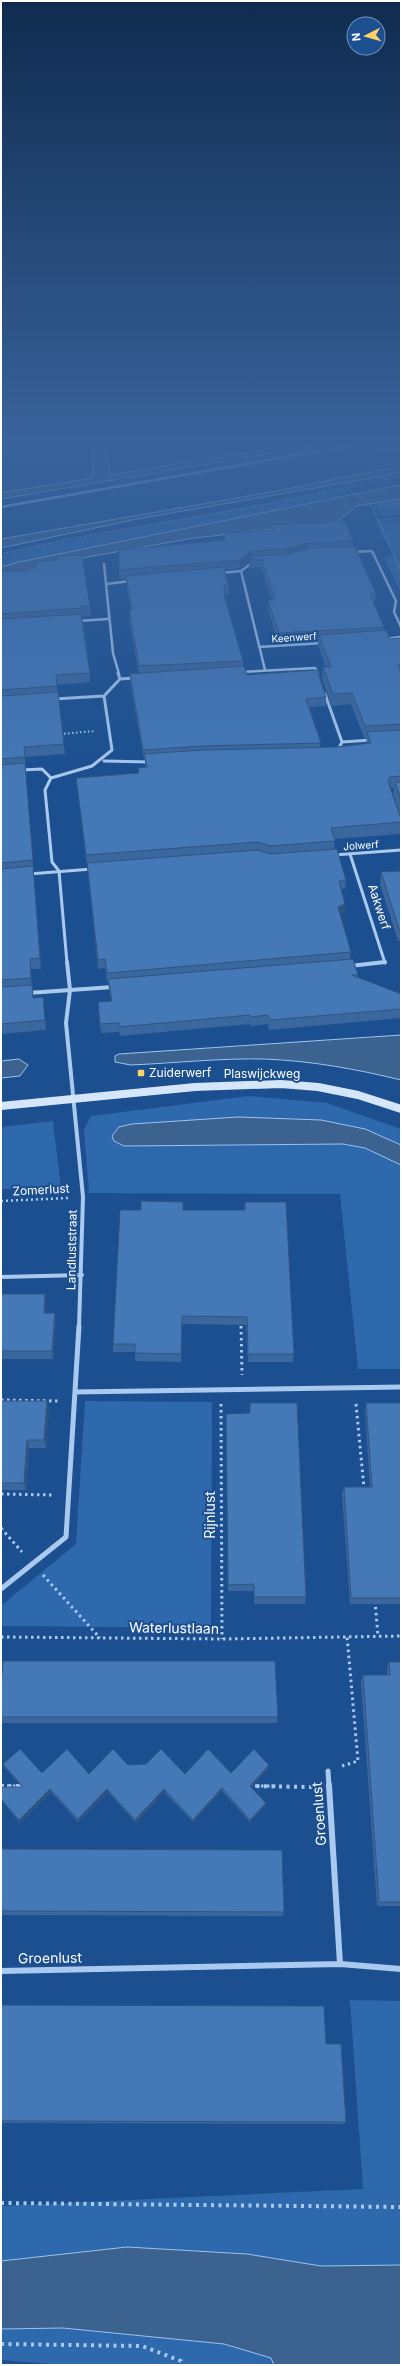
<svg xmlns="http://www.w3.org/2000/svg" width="402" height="2366" font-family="Inter,sans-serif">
	<rect width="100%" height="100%" fill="#1b4f8f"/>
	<path fill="#2e69ad" d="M343 489 350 495 115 542 1 567V556L35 547Z
		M401 499V515L382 516 374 504Z
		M377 521H401V593L383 556 395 555 380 532Z
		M248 1096 327 1103 401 1129V1145L365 1129 119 1127 112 1136 114 1141 124 1146 343 1144 365 1148 401 1165V1369H358L340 1194 89 1193 84 1129 91 1116Z
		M53 1121 61 1188 1 1189V1127Z
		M85 1401 212 1402 211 1628 1 1626 2 1605 76 1544Z
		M350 2000 401 2001V2265L321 2266 247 2254 127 2247 1 2261V2206L363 2189Z
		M63 2328 224 2344 271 2358 274 2365H62L1 2360V2329Z"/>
	<path fill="#3c6290" stroke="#9cc4f0" d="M92 445H105L110 475 292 445H319L1 499V493L93 478Z
		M401 466V472L378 477 137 519 1 548V539L277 491Z
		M401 485V499L357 506 334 524 253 531 188 539 93 556 1 577V567L19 562Z
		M401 1035V1080C356 1069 312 1061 265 1059 221 1058 176 1063 131 1065L115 1062V1056L119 1054Z
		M19 1059 28 1065 20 1076 1 1078V1061Z
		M238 1117 321 1120 365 1129 401 1145V1165L365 1148 343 1144 124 1146 114 1141 112 1136 119 1127 132 1124Z
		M127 2247 247 2254 321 2266 401 2265V2365H274L271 2358 224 2344 63 2328 1 2329V2261Z"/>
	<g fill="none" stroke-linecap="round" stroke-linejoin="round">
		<path stroke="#a9c9ee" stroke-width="1.5" stroke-dasharray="1 2" stroke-linecap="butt" d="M346 487 372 507 378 520 401 518
			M372 507 401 503
			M378 520 401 571
			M1 554 74 538 252 507 401 476"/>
		<path stroke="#a9c9ee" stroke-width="2" stroke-dasharray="1.5 2.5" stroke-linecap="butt" d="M60 734 95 731"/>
		<path stroke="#a9c9ee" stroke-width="2.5" stroke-dasharray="2 3" stroke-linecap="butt" d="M1 1201 68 1198
			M241 1322V1327"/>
		<path stroke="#a9c9ee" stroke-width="3" stroke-dasharray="2.5 3.5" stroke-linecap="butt" d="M241 1326 242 1375
			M1 1400 58 1401
			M221 1404 222 1639
			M356 1404 364 1488
			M1 1494 52 1495
			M1 1528 22 1552
			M43 1575 100 1638
			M375 1601 378 1636
			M1 1637 222 1639 401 1636
			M342 1766 358 1761 347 1636
			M1 1786H24
			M249 1786H279"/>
		<path stroke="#a9c9ee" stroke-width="4" stroke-dasharray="3 4.5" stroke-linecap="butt" d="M1 1786H24
			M249 1786 312 1787
			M1 2203 401 2207
			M1 2344 142 2346 181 2361 182 2365"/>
		<path stroke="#a9c9ee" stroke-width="2.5" d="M1 507 354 445
			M353 552 372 551 396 601 394 612 401 627
			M104 564 106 584
			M241 571 265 670
			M221 573 241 571 253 562
			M78 621 108 619
			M385 639 401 637
			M259 647 323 643
			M241 672 315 668 318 674
			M119 674 113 653 106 584 131 581"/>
		<path stroke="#a9c9ee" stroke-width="3" d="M118 673 120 679
			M120 679 134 678
			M325 694 342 742
			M54 699 104 696
			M338 750 342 742 371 740
			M104 761 150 762
			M21 770 42 769 51 778
			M350 854 385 963
			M334 855 401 850
			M29 874 92 869
			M67 963 59 871 52 862 45 790 51 778 92 766 112 750 104 696 120 679"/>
		<path stroke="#a9c9ee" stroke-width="4" d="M67 962 70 990 66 1023 83 1197 79 1327
			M350 966 385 962
			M28 993 113 987
			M1 1277 82 1275"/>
		<path stroke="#a9c9ee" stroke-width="5" d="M75 1392 401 1387
			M1 1589 66 1537 79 1326
			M328 1771 329 1786"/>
		<path stroke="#a9c9ee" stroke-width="6" d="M329 1785 340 1964
			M1 1971 340 1964 401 1969"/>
		<path stroke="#d6e6fa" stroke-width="8" d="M1 1106 195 1087 281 1084 318 1087 358 1095 401 1109"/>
	</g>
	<path fill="#3a679d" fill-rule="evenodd" d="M364 445H401V457L366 464Z
		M271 525 353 541V546L376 594 375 602H373L384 627 383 630 390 639 401 638V834L335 839V841L334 849 346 880 345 889H341L345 904 344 913 340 915 351 952 350 959 358 975V978L401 994V1018L269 1030 268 1024 250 1026V1024L120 1036 119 1032 101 1033 98 1011 111 1001 108 982H107L105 968 98 969 87 866 76 778 138 773V768H145V759H144L130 683V674H139L129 619V610H131L126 585V578L119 579V570L224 540V533L271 530ZM249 561V568L261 567 272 600H268V609L278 642 318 639V646L326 667H323L322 678 332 706 351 704 364 738 367 737 366 744 336 747H320L321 743 309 707 326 706V697L247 675 243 666V661L225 598V594H229V586L224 570 240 568ZM390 788H394L393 794 401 816Z
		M1 572 90 606 91 615 82 616 90 673V682L57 685 65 754 25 757 41 969H31L32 988 33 998 43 997 46 1030 1 1034Z
		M401 871V940L398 941 380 884 381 872Z
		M245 1202 294 1354 293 1362H248L246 1325 182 1324 181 1362 135 1361V1352H113V1344L184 1210H244Z
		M1 1294 47 1302 46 1313 56 1321 53 1359H1Z
		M1 1401 49 1409 46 1448H29L26 1490H1Z
		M250 1403 306 1597 305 1604H254V1591H228L226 1421 249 1413Z
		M366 1403H401V1604H350L342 1494 344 1487H370L365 1411Z
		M389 1662H401V1906H377L361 1681 363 1675H387V1668Z
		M1 1684 278 1717 277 1723H1Z
		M3 1764 42 1773 89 1774 128 1765 185 1774 231 1773 269 1765V1768L251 1788 265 1806 250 1822 222 1791 193 1822 164 1792 136 1823 108 1792 78 1822 51 1792 20 1823 1 1800V1787H22L5 1768Z
		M1 1849 284 1912 283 1916 1 1915Z
		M1 2005 326 2044 346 2122 344 2124 1 2123Z"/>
	<path fill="#305480" d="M401 449V457L366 464 367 456Z
		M308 543V551L287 557V549Z
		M252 551V559L249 560V561L240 568V560Z
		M25 763 26 773 34 870 33 860Z
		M33 866 34 876 41 969 40 958Z
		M345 904 344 913 337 916 338 907Z
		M30 959 31 969 33 988 31 978Z
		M45 1294 47 1302 45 1321 44 1313Z
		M55 1313 56 1321 53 1359 52 1351Z
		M182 1316V1324L181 1362V1354Z
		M47 1401 49 1409 46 1448 44 1440Z
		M27 1440 29 1448 26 1490 24 1483Z
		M269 1765V1768L249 1789 250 1786Z
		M222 1788V1791L193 1822V1820Z
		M50 1789 51 1792 20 1823 19 1820Z
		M107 1789 108 1792 78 1822V1819Z
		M164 1789V1792L136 1823 135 1820Z
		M266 1803 265 1806 250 1822V1820Z"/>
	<path fill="#4478b7" stroke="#305480" d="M366 445H401V449L367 456Z
		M345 521 353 541 308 543 287 549 252 551 240 560 119 570V550L226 540 224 533 273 530 271 525Z
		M355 546 376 594H370L384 627 279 633 268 600H275L262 559 249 560 253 556 288 554 309 548Z
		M82 555 90 606H80V608L1 614V572L36 570V562L57 560V556Z
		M223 567 229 586H224L225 598 243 661 139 666 129 610H132L126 576Z
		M81 614 90 673 56 675 57 686 1 690V619Z
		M386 630 390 639 401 638V665H398L401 672V724L365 726 352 693 333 694 323 667H331L319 635Z
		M244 666 247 675 317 670 326 697 306 699 321 743 202 746 143 750 130 674Z
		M58 692 64 744 24 747 25 757 1 759V696Z
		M401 730V776L390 777 388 781 400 816H401V822L331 828 335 841 270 846 258 842 86 855 76 778 139 773 138 768 147 767 144 754 202 750 336 747 371 743 367 732Z
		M25 763 33 860 1 863V765Z
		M395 782H401V800Z
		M337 849 346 880 339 881 345 904 338 907 351 952 107 973 105 959 98 960 87 863 258 850 270 854Z
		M33 866 40 958 30 959 31 978 1 980V869Z
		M401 871V929H399L381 872Z
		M353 959 358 975H352L401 994V1009L270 1020 268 1015 251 1017 250 1015 119 1027V1023L100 1024 98 1002 112 1001 108 979Z
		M32 985 33 998 43 997 45 1020 1 1024V987Z
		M141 1201 183 1202V1210H245V1202H286L294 1354H248L247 1317 182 1316 181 1354 135 1353V1344H113L120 1210H141Z
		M1 1294H45L44 1313H55L52 1351H1Z
		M1 1401H47L44 1440H27L24 1483H1Z
		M250 1403H297L306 1597H254V1584L228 1585 226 1414 250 1413Z
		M366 1403H401V1598H351L344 1487H372Z
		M3 1661H275L278 1717H1V1684Z
		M389 1662H401V1902H379L363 1675H390Z
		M20 1749 42 1773 67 1749 89 1774 113 1749 128 1765 146 1764 161 1749 185 1774 208 1749 231 1773 254 1749 269 1765 250 1786 266 1803 250 1820 222 1788 193 1820 164 1789 135 1820 107 1789 78 1819 50 1789 19 1820 1 1799V1787H23L3 1764Z
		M1 1849 282 1850 284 1912 1 1911Z
		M1 2005 324 2006 326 2044H341L346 2122 1 2121Z"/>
	<linearGradient id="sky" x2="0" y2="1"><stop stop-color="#0f2b4f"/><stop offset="0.57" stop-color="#39639b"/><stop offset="1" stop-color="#39639b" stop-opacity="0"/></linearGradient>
	<rect width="402" height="776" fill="url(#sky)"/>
	<rect fill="#ffd166" stroke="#1b4f8f" stroke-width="1.5" x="137" y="1069" width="8" height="8" rx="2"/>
	<g text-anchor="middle" stroke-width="4" stroke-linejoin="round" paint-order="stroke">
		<g font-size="10" fill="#fff" stroke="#1b4f8f">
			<text transform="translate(294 637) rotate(-4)" y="4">Keenwerf</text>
			<text transform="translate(361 845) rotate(-4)" y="4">Jolwerf</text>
		</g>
		<g font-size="12" fill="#fff" stroke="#1b4f8f">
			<text transform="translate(379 907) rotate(72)" y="4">Aakwerf</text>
			<text x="262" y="1078">Plaswijckweg</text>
			<text transform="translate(41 1190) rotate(-3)" y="4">Zomerlust</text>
			<text transform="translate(72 1250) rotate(-89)" y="4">Landluststraat</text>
		</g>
		<g font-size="12" fill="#fff" stroke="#1b4f8f" text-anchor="start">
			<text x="149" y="1077">Zuiderwerf</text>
		</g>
		<g font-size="14" fill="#fff" stroke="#1b4f8f">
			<text transform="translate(210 1515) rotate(-90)" y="5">Rijnlust</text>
			<text transform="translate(174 1628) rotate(1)" y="5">Waterlustlaan</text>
			<text transform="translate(319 1814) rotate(-94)" y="5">Groenlust</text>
			<text transform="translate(50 1958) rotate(-1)" y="5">Groenlust</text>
		</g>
	</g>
	<rect width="402" height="2366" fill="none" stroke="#ffffff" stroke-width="4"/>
	<g transform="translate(366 36) rotate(264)"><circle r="19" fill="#1b4f8f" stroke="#7695bc"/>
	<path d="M0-3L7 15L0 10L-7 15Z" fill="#ffd166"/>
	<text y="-6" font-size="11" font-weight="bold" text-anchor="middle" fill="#ffffff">N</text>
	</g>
</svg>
